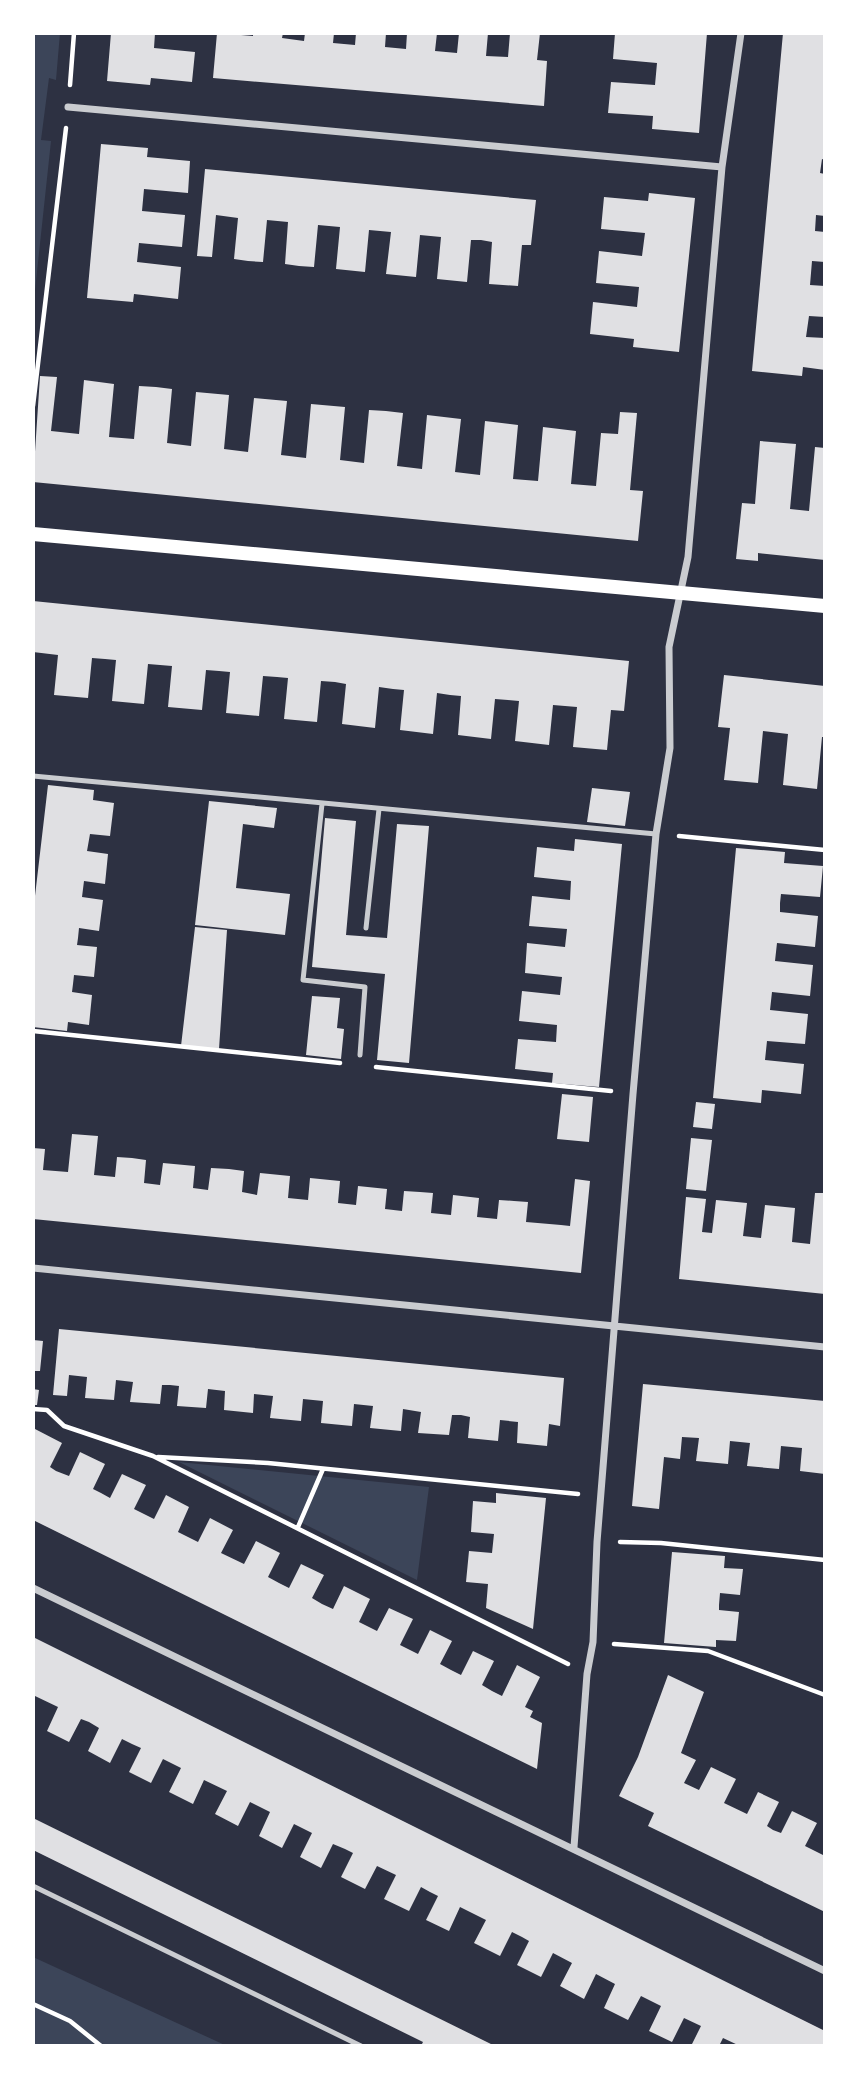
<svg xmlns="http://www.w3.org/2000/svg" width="858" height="2079" font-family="Figtree,sans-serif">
	<rect width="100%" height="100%" fill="#2d3142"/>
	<path fill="#3c4559" d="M33 33H60L56 80 49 78 41 140 51 141 33 309Z
		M179 1462 429 1487 417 1580Z
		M33 1957 227 2046H33Z"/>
	<path fill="#e0e0e3" d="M111 33H155L154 48 195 52 192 82 151 78 150 85 107 81Z
		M217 33 253 36V33H283L282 38 304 41 305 33H334L333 43 355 45 356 33H386L385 47 406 49 407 33H437L435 51 457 53 459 33H488L486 56 508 57 510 33H540L537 60 547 61 544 106 213 78Z
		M615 33H707L699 133 652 129 653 116 608 113 611 82 655 85 657 63 613 59Z
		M783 33H825V160L822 159 820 173 825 174V216L816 215 815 231 825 232V262L812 261 810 285 825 286V317L809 316 806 337 825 338V370L803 367 802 376 752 371Z
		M101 144 148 148 147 157 190 161 188 193 144 189 142 211 185 215 182 247 139 243 137 262 181 267 178 299 134 294 133 302 87 298Z
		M205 169 536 200 531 245H522L518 286 489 284 492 242 481 240H471L467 282 437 279 441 237 420 235 416 277 386 274 391 232 369 230 365 272 336 269 340 227 318 225 314 267 299 266 285 264 288 222 267 220 263 262 248 261 234 259 238 218 216 215 212 257 197 256Z
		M649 193 695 198 679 352 633 347 634 339 590 334 593 302 637 307 639 287 596 283 599 251 642 256 645 233 601 229 604 197 648 201Z
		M40 376 57 377 51 431 79 434 84 380 114 384 109 437 134 439 139 386 156 387 172 389 167 443 191 446 196 392 229 395 224 449 248 452 254 398 287 401 281 455 306 458 311 404 345 407 340 460 364 463 369 410 386 411 403 413 397 466 422 469 427 415 461 419 455 472 480 475 485 421 518 425 513 479 538 481 543 427 576 431 571 484 596 486 601 433 618 434 620 412 637 413 630 490 643 491 638 541 33 482Z
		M760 441 796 444 790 509 809 511 815 447 825 448V560L758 553V561L736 559 742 503 755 504Z
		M33 601 629 661 624 711 611 710 607 750 573 747 577 707 553 705 549 745 515 741 519 701 508 700 495 699 491 739 458 735 461 696 450 695 437 693 433 734 400 730 404 690 393 689 379 687 375 728 342 724 346 684 335 682 321 681 317 722 284 719 288 678 277 677 263 676 259 716 226 713 230 672 219 671 206 670 202 710 168 707 172 666 148 664 144 704 112 701 116 660 105 659 92 658 88 698 54 695 58 655 33 652Z
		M724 675 825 686V737H822L817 789 783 785 788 734 763 731 758 783 724 780 730 728 718 727Z
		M48 785 94 790 93 800 114 803 110 836 90 834 87 851 108 854 105 884 84 881 82 897 103 900 99 931 79 928 78 938 77 945 97 947 94 977 74 975 73 984 72 992 92 995 89 1025 68 1022 67 1031 33 1027V913Z
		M592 788 630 792 625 826 587 822Z
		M209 801 277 808 274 828 243 824 236 888 290 894 285 935 195 925Z
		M325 818 356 821 346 935 387 938 397 824 429 826 409 1063 377 1060 385 974 312 967Z
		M575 839 622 844 599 1087 552 1083 553 1073 515 1069 518 1039 556 1042 557 1025 519 1021 522 991 560 995 562 977 525 973 527 943 565 947 567 929 529 926 532 896 570 900 571 881 534 877 537 847 574 851Z
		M736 848 785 852 784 863 823 866 820 897 781 894 780 903V912L818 916 815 947 777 943 775 961 813 965 810 996 772 992 770 1010 808 1014 805 1044 767 1041 765 1060 804 1064 801 1094 762 1090 761 1103 713 1098Z
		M195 927 227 930 219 1049 181 1046Z
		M312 996 340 998 337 1028 344 1029 341 1059 306 1055Z
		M562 1094 593 1097 589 1142 557 1139Z
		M696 1102 715 1104 712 1129 693 1127Z
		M72 1134 98 1136 94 1175 115 1177 117 1157 132 1158 146 1160 144 1183 160 1185 163 1163 195 1166 193 1188 208 1190 211 1168 229 1169 244 1171 242 1192 257 1195 260 1173 290 1176 288 1198 308 1200 310 1178 340 1181 338 1203 356 1205 358 1186 387 1189 385 1209 402 1211 404 1191 420 1192 433 1193 431 1213 451 1215 453 1195 479 1198 477 1217 497 1219 499 1200 514 1201 528 1202 526 1222 561 1225 570 1226 575 1179 590 1181 581 1273 33 1219V1148L45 1149 43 1170 68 1172Z
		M691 1138 712 1140 706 1191 686 1189Z
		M815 1193H825V1294L679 1279 686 1197 706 1199 702 1232 712 1233 716 1200 747 1203 743 1236 761 1238 765 1205 795 1208 792 1242 810 1244Z
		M59 1329 564 1378 560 1426 549 1424 547 1446 517 1443 518 1422 500 1420 498 1441 468 1438 470 1417 461 1415H452L449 1435 418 1433 421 1412 403 1409 401 1431 370 1428 373 1406 354 1404 352 1426 321 1423 323 1401 303 1399 301 1421 270 1418 273 1396 254 1394 253 1413 224 1410 225 1391 208 1389 206 1408 177 1406 179 1386 170 1385H162L160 1404 130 1402 133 1382 116 1380 114 1400 85 1398 87 1377 69 1375 67 1396 53 1395Z
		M33 1340 43 1341 40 1371H33Z
		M643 1384 825 1401V1474L800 1471 802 1448 781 1446 779 1469 747 1466 750 1443 730 1441 728 1464 696 1461 699 1438 682 1437 680 1459 664 1457 659 1509 632 1506Z
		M33 1389 39 1390 37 1405H33Z
		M35 1429 62 1443 50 1467 56 1471 69 1476 80 1452 105 1464 93 1489 101 1493 110 1498 122 1474 146 1485 134 1509 154 1519 166 1495 189 1507 178 1532 198 1542 210 1518 233 1530 221 1553 244 1564 256 1541 280 1553 268 1577 279 1583 289 1588 301 1564 324 1575 312 1598 322 1604 333 1609 344 1586 370 1599 359 1622 377 1631 389 1608 413 1619 400 1645 418 1654 430 1630 452 1641 440 1664 451 1670 461 1675 473 1651 494 1661 482 1685 492 1691 502 1696 517 1665 540 1677 525 1707 533 1711 530 1717 542 1723 537 1769 33 1520Z
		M496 1493 546 1498 533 1629 486 1608 488 1584 466 1582 469 1551 492 1553 494 1534 471 1532 473 1501 496 1503Z
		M672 1552 725 1556 724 1568 743 1569 740 1595 720 1593 719 1605V1610L739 1612 736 1641 716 1640V1647L664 1643Z
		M33 1637 825 2031V2046H740L723 2038 719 2046H691L701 2026 684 2018 672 2042 649 2031 661 2006 641 1996 628 2020 604 2008 615 1984 596 1974 584 1999 560 1986 572 1963 553 1953 541 1977 517 1965 529 1941 522 1937 512 1932 500 1956 474 1943 486 1920 460 1907 449 1931 426 1920 438 1896 430 1892 421 1887 409 1911 384 1899 396 1875 377 1866 365 1889 341 1877 353 1853 345 1849 333 1844 321 1868 300 1857 312 1833 294 1824 282 1848 259 1836 270 1812 250 1802 238 1826 215 1814 227 1791 204 1780 193 1804 169 1792 181 1768 163 1759 151 1783 129 1772 141 1748 132 1744 122 1739 110 1763 88 1751 99 1728 89 1722 81 1719 69 1742 47 1731 58 1707 35 1696 33 1699Z
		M668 1675 704 1692 681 1753 696 1760 684 1783 699 1790 711 1767 736 1779 724 1803 747 1814 758 1792 779 1802 767 1826 773 1830 781 1833 792 1811 817 1823 805 1846 825 1856V1912L648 1826 654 1813 619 1796 638 1757Z
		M33 1818 495 2046H421L423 2042 33 1850Z"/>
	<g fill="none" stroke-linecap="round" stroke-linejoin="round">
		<path stroke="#fff" stroke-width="4.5" d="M70 85 74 33
			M33 406 66 128
			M679 836 825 850
			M33 1031 340 1063
			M376 1067 611 1091
			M33 1409 47 1410 64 1426 153 1456 568 1664
			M158 1457 268 1463 578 1494
			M298 1527 323 1469
			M620 1542 661 1543 825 1560
			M614 1644 708 1651 825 1695
			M33 2004 70 2021 101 2046"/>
		<path stroke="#caccd0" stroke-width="5" d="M33 776 656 834
			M322 804 303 980 365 987 360 1055
			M366 928 379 809
			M33 1886 361 2046"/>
		<path stroke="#caccd0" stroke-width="7" d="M68 107 722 167
			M33 1268 825 1347
			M33 1588 825 1971
			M574 1847 587 1674 593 1642 597 1542 633 1094 656 834 670 748 669 647 688 557 722 167 741 33"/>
		<path stroke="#fff" stroke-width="14" d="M33 534 825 606"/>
	</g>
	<rect width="858" height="2079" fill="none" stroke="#ffffff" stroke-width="70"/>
</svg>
